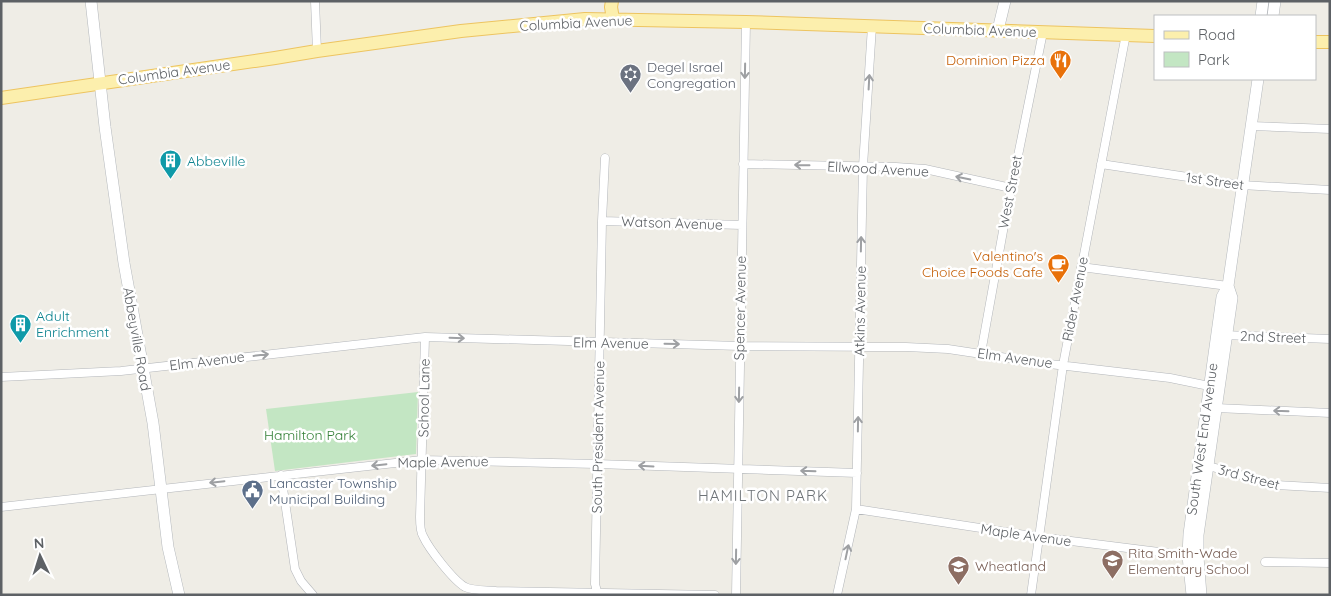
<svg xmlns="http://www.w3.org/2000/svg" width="1331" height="596" font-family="Quicksand,sans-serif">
	<rect width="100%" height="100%" fill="#efede6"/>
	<path fill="#c3e6c3" d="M418 392 416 454 275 471 266 409Z"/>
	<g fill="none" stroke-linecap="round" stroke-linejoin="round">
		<defs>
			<path id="street" d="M315 1 317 51
				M1251 126 1330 129
				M743 164 896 167 925 169 1011 188
				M1101 164 1241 185 1330 190
				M602 221 742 225
				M1081 267 1228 286
				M1222 335 1330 339
				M425 337 420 517C420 523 420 531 423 536 429 549 453 580 465 587 474 591 486 590 496 591L715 595
				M981 353 1005 220 1043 32
				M1 377 121 371 425 337 740 346 906 347 948 349 1041 363 1170 378 1214 387
				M1216 408 1330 413
				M1205 465 1276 485 1330 488
				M281 475 295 569 301 581 313 595
				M1 507 422 460 597 464 857 473
				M856 509 1039 537 1191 556
				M1265 562 1330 563
				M598 595 595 584 602 221 605 158
				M736 595 746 22
				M837 595 856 509 863 166 872 26
				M1031 595 1063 365 1126 34"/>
			<path id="secondary" d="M91 1 105 127 124 263 153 423 168 547 179 595
				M1261 16 1263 1
				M1273 16 1275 1
				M998 30 1005 1
				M1192 595 1188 556 1189 534 1222 297 1228 286 1258 79
				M1201 595 1198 557V535L1232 298 1228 286"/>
			<path id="primary" d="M612 1 611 7 613 19
				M1315 42H1330
				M1 98 275 58 317 51 461 31 585 19 746 22 1155 36"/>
		</defs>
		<use href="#street" stroke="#b3b6ba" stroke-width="9"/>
		<use href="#secondary" stroke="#b4b8bc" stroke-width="12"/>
		<use href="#primary" stroke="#edc460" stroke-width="14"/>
		<use href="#street" stroke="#fff" stroke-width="8"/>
		<use href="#secondary" stroke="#fff" stroke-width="11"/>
		<use href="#primary" stroke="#fcefad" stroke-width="12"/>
	</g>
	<defs><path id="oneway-shaft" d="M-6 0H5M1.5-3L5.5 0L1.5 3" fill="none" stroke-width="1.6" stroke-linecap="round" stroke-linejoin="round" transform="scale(1.25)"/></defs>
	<g stroke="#9ea0a3">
		<use href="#oneway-shaft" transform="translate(745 71) rotate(91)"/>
		<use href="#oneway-shaft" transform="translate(869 82) rotate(-87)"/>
		<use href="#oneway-shaft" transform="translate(802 165) rotate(-179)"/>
		<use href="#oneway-shaft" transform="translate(963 178) rotate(-168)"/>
		<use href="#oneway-shaft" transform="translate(861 244) rotate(-89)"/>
		<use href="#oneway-shaft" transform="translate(457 338) rotate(2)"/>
		<use href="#oneway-shaft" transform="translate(672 344) rotate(1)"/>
		<use href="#oneway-shaft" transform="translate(261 355) rotate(-7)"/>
		<use href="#oneway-shaft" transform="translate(739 395) rotate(91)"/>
		<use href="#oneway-shaft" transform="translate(1281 411) rotate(-178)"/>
		<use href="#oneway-shaft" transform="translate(858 424) rotate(-89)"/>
		<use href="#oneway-shaft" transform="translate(379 465) rotate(174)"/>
		<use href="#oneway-shaft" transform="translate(646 466) rotate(-177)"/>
		<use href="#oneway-shaft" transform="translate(808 471) rotate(-178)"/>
		<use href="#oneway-shaft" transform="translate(217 482) rotate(174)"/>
		<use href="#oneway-shaft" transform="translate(847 552) rotate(-78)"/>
		<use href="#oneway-shaft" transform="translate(736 557) rotate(91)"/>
	</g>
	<defs>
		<symbol id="restaurant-pin" viewBox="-11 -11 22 30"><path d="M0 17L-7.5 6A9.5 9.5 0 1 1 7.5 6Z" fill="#e8710a" stroke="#fff"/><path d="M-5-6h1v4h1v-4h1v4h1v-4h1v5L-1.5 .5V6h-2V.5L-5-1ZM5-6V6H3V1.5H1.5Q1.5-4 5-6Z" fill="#fff"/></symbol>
		<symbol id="synagogue-pin" viewBox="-11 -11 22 30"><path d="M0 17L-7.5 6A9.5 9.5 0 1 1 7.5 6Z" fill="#6b7280" stroke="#fff"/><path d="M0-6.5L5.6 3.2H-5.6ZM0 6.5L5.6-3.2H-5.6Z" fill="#fff"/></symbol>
		<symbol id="building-pin" viewBox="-11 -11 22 30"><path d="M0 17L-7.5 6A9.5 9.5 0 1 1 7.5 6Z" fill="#0f9aa8" stroke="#fff"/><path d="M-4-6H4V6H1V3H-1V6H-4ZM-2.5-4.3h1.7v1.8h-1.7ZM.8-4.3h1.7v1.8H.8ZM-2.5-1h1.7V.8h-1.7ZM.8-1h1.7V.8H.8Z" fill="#fff"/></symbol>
		<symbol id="cafe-pin" viewBox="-11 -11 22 30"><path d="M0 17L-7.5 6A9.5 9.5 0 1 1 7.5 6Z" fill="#e8710a" stroke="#fff"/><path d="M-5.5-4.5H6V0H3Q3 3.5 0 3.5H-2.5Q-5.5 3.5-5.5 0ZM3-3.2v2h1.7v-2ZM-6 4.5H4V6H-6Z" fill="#fff"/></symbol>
		<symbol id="civic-pin" viewBox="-11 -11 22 30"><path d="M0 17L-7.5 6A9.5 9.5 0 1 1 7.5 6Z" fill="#5c6f8a" stroke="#fff"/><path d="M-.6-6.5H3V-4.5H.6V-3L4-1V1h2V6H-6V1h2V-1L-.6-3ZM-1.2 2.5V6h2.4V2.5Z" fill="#fff"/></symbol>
		<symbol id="school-pin" viewBox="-11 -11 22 30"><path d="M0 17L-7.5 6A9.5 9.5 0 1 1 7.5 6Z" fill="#8d6e63" stroke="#fff"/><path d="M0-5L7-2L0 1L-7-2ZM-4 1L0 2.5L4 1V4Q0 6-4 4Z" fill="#fff"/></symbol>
	</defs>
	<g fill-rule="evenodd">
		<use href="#restaurant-pin" x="1048" y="48" width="25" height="34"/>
		<use href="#synagogue-pin" x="618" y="62" width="25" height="34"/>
		<use href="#building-pin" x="158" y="148" width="25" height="34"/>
		<use href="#cafe-pin" x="1046" y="252" width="25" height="34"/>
		<use href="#building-pin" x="8" y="312" width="25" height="34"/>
		<use href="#civic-pin" x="240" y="478" width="25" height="34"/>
		<use href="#school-pin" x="1100" y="548" width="25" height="34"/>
		<use href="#school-pin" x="946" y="554" width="25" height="34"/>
	</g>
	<g text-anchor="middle" stroke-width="5" stroke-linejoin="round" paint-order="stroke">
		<g font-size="14" fill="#5d6165" stroke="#fff">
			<text transform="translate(576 23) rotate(-3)" y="5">Columbia Avenue</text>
			<text transform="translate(980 30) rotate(2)" y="5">Columbia Avenue</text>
			<text transform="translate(174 72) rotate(-8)" y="5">Columbia Avenue</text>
			<text transform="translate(878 169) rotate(3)" y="5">Ellwood Avenue</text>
			<text transform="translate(1215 181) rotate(8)" y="5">1st Street</text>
			<text transform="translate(1010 192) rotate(-79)" y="5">West Street</text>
			<text transform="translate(672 223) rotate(2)" y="5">Watson Avenue</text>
			<text transform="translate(1075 299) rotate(-79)" y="5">Rider Avenue</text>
			<text transform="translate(740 308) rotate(-89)" y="5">Spencer Avenue</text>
			<text transform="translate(860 311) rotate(-89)" y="5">Atkins Avenue</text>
			<text transform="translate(1273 337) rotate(2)" y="5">2nd Street</text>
			<text transform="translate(137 339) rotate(80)" y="5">Abbeyville Road</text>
			<text transform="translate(611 343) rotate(1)" y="5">Elm Avenue</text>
			<text transform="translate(1015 358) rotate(8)" y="5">Elm Avenue</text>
			<text transform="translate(207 361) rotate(-7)" y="5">Elm Avenue</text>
			<text transform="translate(424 398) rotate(-89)" y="5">School Lane</text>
			<text transform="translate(598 437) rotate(-89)" y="5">South President Avenue</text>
			<text transform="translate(1202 439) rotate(-82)" y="5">South West End Avenue</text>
			<text transform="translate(443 462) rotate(-1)" y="5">Maple Avenue</text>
			<text transform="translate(1249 477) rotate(15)" y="5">3rd Street</text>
			<text transform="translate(1026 535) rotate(8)" y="5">Maple Avenue</text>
		</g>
		<g font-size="14" fill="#c56008" stroke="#fff" text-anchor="end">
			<text x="1045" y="65">Dominion Pizza</text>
			<text x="1043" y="261">Valentino's<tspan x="1043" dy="16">Choice Foods Cafe</tspan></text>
		</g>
		<g font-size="14" fill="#5b616d" stroke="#fff" text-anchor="start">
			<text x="647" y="72">Degel Israel<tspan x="647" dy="16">Congregation</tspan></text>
		</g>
		<g font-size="14" fill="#0d838f" stroke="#fff" text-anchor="start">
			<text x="187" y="166">Abbeville</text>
			<text x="36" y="321">Adult<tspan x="36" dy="16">Enrichment</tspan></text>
		</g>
		<g font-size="14" fill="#37823a" stroke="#fff">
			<text x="310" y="440">Hamilton Park</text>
		</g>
		<g font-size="14" fill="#4e5e75" stroke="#fff" text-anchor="start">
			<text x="269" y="488">Lancaster Township<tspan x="269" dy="16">Municipal Building</tspan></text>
		</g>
		<g font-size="14" fill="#785e54" stroke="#fff" text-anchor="start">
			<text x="1128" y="558">Rita Smith-Wade<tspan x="1128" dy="16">Elementary School</tspan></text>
			<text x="975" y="571">Wheatland</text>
		</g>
		<g font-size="15" letter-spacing="1" fill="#6e7377" stroke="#fff">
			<text x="763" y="501">HAMILTON PARK</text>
		</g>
	</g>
	<rect width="1331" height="596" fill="none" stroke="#5d6165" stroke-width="5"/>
	<rect x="1154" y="15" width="162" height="65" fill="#ffffff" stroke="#bec0c1"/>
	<rect x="1164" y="31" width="25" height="8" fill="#fcefad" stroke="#bec0c1"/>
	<text x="1198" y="40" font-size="15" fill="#5d6165">Road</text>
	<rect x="1164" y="52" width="25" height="15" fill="#c3e6c3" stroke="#bec0c1"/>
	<text x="1198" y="65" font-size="15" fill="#5d6165">Park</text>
	<g transform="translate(40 556) rotate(356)" stroke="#ffffff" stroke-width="4" paint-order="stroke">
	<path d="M0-4L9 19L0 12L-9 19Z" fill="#5d6165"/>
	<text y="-8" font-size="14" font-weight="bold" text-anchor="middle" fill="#5d6165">N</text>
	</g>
</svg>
